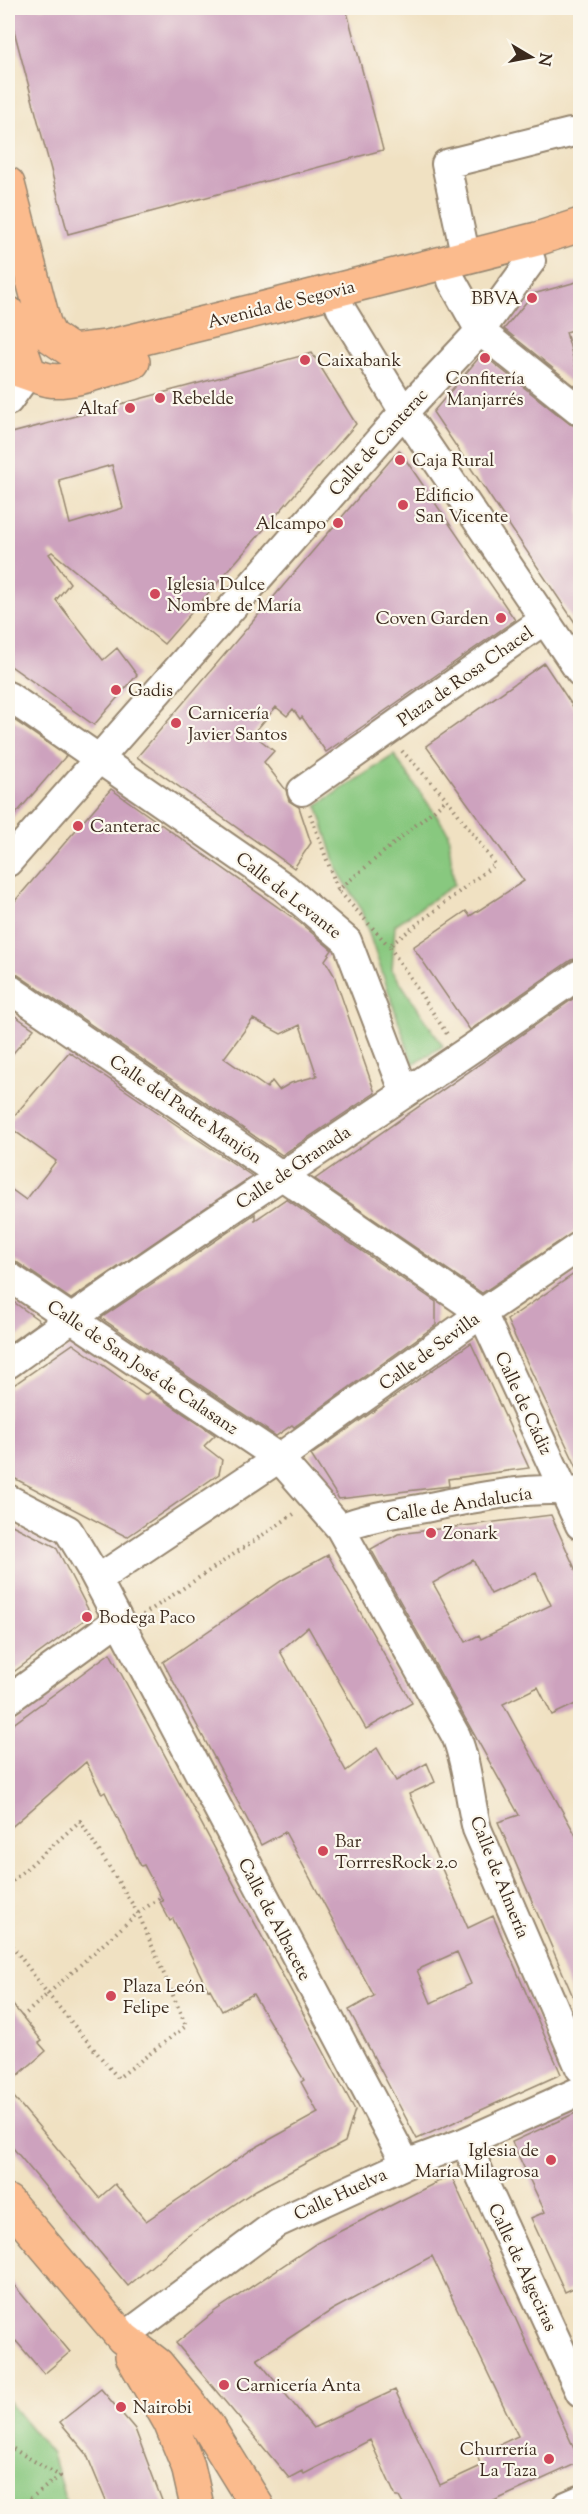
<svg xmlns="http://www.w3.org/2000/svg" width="588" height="2514" font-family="'Sorts Mill Goudy',serif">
	<rect width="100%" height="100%" fill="#fbf7ec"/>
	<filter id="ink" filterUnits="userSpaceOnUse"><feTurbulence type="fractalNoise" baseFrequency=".0167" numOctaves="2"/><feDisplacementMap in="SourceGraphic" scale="12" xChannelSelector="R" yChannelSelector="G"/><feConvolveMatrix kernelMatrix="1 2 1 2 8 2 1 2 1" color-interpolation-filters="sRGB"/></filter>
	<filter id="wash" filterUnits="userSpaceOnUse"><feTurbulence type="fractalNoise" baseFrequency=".008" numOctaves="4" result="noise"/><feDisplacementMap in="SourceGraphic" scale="24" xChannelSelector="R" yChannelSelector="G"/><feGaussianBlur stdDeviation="1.35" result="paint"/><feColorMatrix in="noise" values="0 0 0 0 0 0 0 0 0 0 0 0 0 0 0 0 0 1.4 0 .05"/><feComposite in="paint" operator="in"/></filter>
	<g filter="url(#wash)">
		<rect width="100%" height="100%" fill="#f0e1c2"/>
		<path fill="#88c87f" stroke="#62794e" stroke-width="1.5" d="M394 755 448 832 454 885 395 925 392 970 443 1046 413 1064 360 907 338 871 317 805Z
			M8 2401 52 2454 67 2506H8Z"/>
		<g id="blocks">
			<path fill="#cda2be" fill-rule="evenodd" d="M8 8H346L383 150 68 234Z
				M580 281V328L566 332 577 372 580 371V390L504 329 533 294Z
				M312 353 356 424 164 644 52 552 49 554 70 583 56 600 103 660 117 648 137 675 94 725 8 664V440L12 433ZM112 465 123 508 70 524 59 480Z
				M482 354 570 424 580 427V630L433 412Z
				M399 450 515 620 326 752 302 717 300 719 293 709 287 716 276 707 253 734 274 751 264 762 286 790 289 801 299 807 311 843 294 868 137 757Z
				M544 663 580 717V958L571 960 470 1030 413 947 466 911 470 916 524 881 426 746Z
				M8 716 66 756 8 823Z
				M111 789 299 922 332 950 325 960 334 975 375 1093 282 1155 8 968V909ZM253 1019 281 1034 300 1025 317 1076 291 1083 279 1090 272 1081 267 1088 224 1058Z
				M580 994V1228L482 1293 315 1179Z
				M8 1011 34 1029 8 1059Z
				M69 1052 252 1176 71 1299 8 1256V1187L26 1200 56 1161 8 1126V1123Z
				M286 1199 436 1302V1325L294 1427 292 1425 276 1436 101 1318 255 1214V1220Z
				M580 1270V1474L507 1320Z
				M8 1298 40 1321 8 1344Z
				M471 1343 529 1468 448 1479 449 1486 339 1499 311 1455Z
				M73 1344 145 1395 150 1391 215 1435 204 1446 222 1460 219 1474 127 1537 8 1475V1389Z
				M551 1515 580 1580V1702L552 1715 538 1687 503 1704 580 1843V2013L498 1822 519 1815 371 1549 398 1534ZM473 1560 491 1594 536 1573 551 1605 481 1639 479 1635 466 1642 433 1583Z
				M8 1523 56 1547 91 1615 8 1676Z
				M328 1555 412 1703 366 1729 308 1627 280 1651 346 1771 377 1748 396 1781 427 1763 435 1782 409 1794 468 1928 493 1916 561 2074 417 2139 349 2010 374 1996 285 1832 261 1845 163 1662 284 1579ZM457 1952 471 1984 431 2003 417 1970Z
				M110 1653 355 2110 345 2142 256 2190 186 2237 128 2286 8 2142V2090L99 2198 115 2184 146 2221 251 2150 318 2113 301 2082 304 2080 253 1994 222 2011 210 1989 208 1990 173 1919 170 1921 160 1902 163 1901 144 1865 141 1866 105 1792 102 1794 86 1762 8 1830V1728Z
				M8 1999 42 2041 39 2043 46 2051 8 2084Z
				M580 2111V2285L565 2292 531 2218 545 2212 512 2142Z
				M451 2175 580 2462 483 2506H404L399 2497H396L370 2440 304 2474 302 2471 289 2478 176 2343 215 2311 317 2243ZM432 2256 518 2436 477 2455 481 2466 440 2485 395 2390 313 2428 257 2359 332 2310Z
				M8 2278 70 2352 44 2374 16 2341 8 2348Z
				M101 2389 135 2429 164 2506H108L86 2453 60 2422Z"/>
		</g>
	</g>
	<g filter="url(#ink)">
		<use href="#blocks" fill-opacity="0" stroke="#968670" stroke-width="1.5"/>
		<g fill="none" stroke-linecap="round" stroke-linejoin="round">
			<defs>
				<path id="minor" d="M466 258 446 164 570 133
					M452 281 480 331 580 411
					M334 291 341 309 404 412 580 672
					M8 401 29 372
					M8 696 284 887 347 941 405 1093
					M302 791 544 620
					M8 862 404 412 480 331 531 261
					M8 988 482 1313 580 1525
					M8 1276 279 1458 482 1313 580 1246
					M8 1364C195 1229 391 1106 580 974
					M8 1499 68 1530 92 1570 406 2164
					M340 1528C367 1517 396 1513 425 1508 474 1498 530 1485 580 1492
					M98 1579 279 1458 340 1528 456 1736C468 1765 469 1798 477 1829L580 2068
					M8 1700 118 1620
					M465 2142 580 2392
					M123 2338 277 2223 406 2164 465 2142 580 2091
					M566 2506 580 2500"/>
				<path id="major" d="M8 184 44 323 50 336 72 351 107 347 281 304 537 239 580 225
					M8 313 29 372
					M8 367C22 370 35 377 49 380 71 384 110 368 133 362
					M8 2202 123 2338 157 2364 207 2425 257 2506
					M132 2356 170 2422 188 2466 197 2506"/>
			</defs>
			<use href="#minor" stroke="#968670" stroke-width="32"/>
			<use href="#major" stroke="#968670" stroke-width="36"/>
			<path stroke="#968670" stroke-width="4" stroke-dasharray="1.5 4.5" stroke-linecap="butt" d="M402 751 447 799 495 864 389 946 447 1034
				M310 814 338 890 389 946
				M337 891 447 799
				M143 1615 294 1514
				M8 1885 80 1821 138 1913 186 2026 118 2078 47 1993 8 1940
				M22 2017 138 1913 161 1897
				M8 2446 60 2476 20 2506"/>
			<use href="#minor" stroke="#fff" stroke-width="28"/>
			<use href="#major" stroke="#fbbb8d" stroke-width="33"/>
		</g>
	</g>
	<g fill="#d1495b" stroke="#fbf7ec" stroke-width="2">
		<circle cx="532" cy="298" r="6"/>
		<circle cx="485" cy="358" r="6"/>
		<circle cx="305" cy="360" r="6"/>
		<circle cx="160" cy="398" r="6"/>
		<circle cx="130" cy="408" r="6"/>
		<circle cx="400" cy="460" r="6"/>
		<circle cx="403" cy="505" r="6"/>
		<circle cx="338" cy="523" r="6"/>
		<circle cx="155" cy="594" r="6"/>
		<circle cx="501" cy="618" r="6"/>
		<circle cx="116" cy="690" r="6"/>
		<circle cx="176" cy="723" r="6"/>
		<circle cx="78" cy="826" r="6"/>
		<circle cx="431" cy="1533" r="6"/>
		<circle cx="87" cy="1617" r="6"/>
		<circle cx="323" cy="1851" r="6"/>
		<circle cx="111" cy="1996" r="6"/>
		<circle cx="551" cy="2160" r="6"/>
		<circle cx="224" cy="2385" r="6"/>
		<circle cx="121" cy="2407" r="6"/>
		<circle cx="549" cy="2459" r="6"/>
	</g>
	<g text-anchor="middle" stroke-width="4.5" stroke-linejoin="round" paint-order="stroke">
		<g font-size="18" fill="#3b2a1e" stroke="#fbf7ec" text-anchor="start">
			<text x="520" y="304" text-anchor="end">BBVA</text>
			<text x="317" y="366">Caixabank</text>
			<text x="485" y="384" text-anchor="middle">Confitería<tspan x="485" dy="21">Manjarrés</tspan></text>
			<text x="172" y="404">Rebelde</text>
			<text x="118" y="414" text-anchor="end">Altaf</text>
			<text x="412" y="466">Caja Rural</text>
			<text x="415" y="501">Edificio<tspan x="415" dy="21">San Vicente</tspan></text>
			<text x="326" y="529" text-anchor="end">Alcampo</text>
			<text x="167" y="590">Iglesia Dulce<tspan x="167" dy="21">Nombre de María</tspan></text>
			<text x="489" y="624" text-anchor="end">Coven Garden</text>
			<text x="128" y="696">Gadis</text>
			<text x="188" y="719">Carnicería<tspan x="188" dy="21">Javier Santos</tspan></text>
			<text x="90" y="832">Canterac</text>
			<text x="443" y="1539">Zonark</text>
			<text x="99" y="1623">Bodega Paco</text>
			<text x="335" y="1847">Bar<tspan x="335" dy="21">TorrresRock 2.0</tspan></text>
			<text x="123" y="1992">Plaza León<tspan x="123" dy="21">Felipe</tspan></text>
			<text x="539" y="2156" text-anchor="end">Iglesia de<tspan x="539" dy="21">María Milagrosa</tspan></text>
			<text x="236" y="2391">Carnicería Anta</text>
			<text x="133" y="2413">Nairobi</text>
			<text x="537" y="2455" text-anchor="end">Churrería<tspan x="537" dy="21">La Taza</tspan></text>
		</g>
		<g font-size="18" fill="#3b2a1e" stroke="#fbf7ec">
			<text transform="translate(281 304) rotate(-14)" y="6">Avenida de Segovia</text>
			<text transform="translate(378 442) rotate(-48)" y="6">Calle de Canterac</text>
			<text transform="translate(465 676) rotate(-35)" y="6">Plaza de Rosa Chacel</text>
			<text transform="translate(289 895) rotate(38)" y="6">Calle de Levante</text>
			<text transform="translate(186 1109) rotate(34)" y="6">Calle del Padre Manjón</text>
			<text transform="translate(293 1167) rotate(-34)" y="6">Calle de Granada</text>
			<text transform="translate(429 1351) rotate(-36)" y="6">Calle de Sevilla</text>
			<text transform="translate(143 1367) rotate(34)" y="6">Calle de San José de Calasanz</text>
			<text transform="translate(524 1403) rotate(65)" y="6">Calle de Cádiz</text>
			<text transform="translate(459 1504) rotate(-9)" y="6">Calle de Andalucía</text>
			<text transform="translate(500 1877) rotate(68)" y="6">Calle de Almería</text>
			<text transform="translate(275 1919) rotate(62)" y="6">Calle de Albacete</text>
			<text transform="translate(340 2194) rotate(-25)" y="6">Calle Huelva</text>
			<text transform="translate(523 2267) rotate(65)" y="6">Calle de Algeciras</text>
		</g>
	</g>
	<rect width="588" height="2514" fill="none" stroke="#fbf7ec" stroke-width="30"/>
	<g transform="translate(531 57) rotate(100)" stroke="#fbf7ec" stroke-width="4.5" paint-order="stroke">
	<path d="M0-4.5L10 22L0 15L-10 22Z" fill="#3b2a1e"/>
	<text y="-9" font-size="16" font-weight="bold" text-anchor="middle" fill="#3b2a1e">N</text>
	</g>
</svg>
